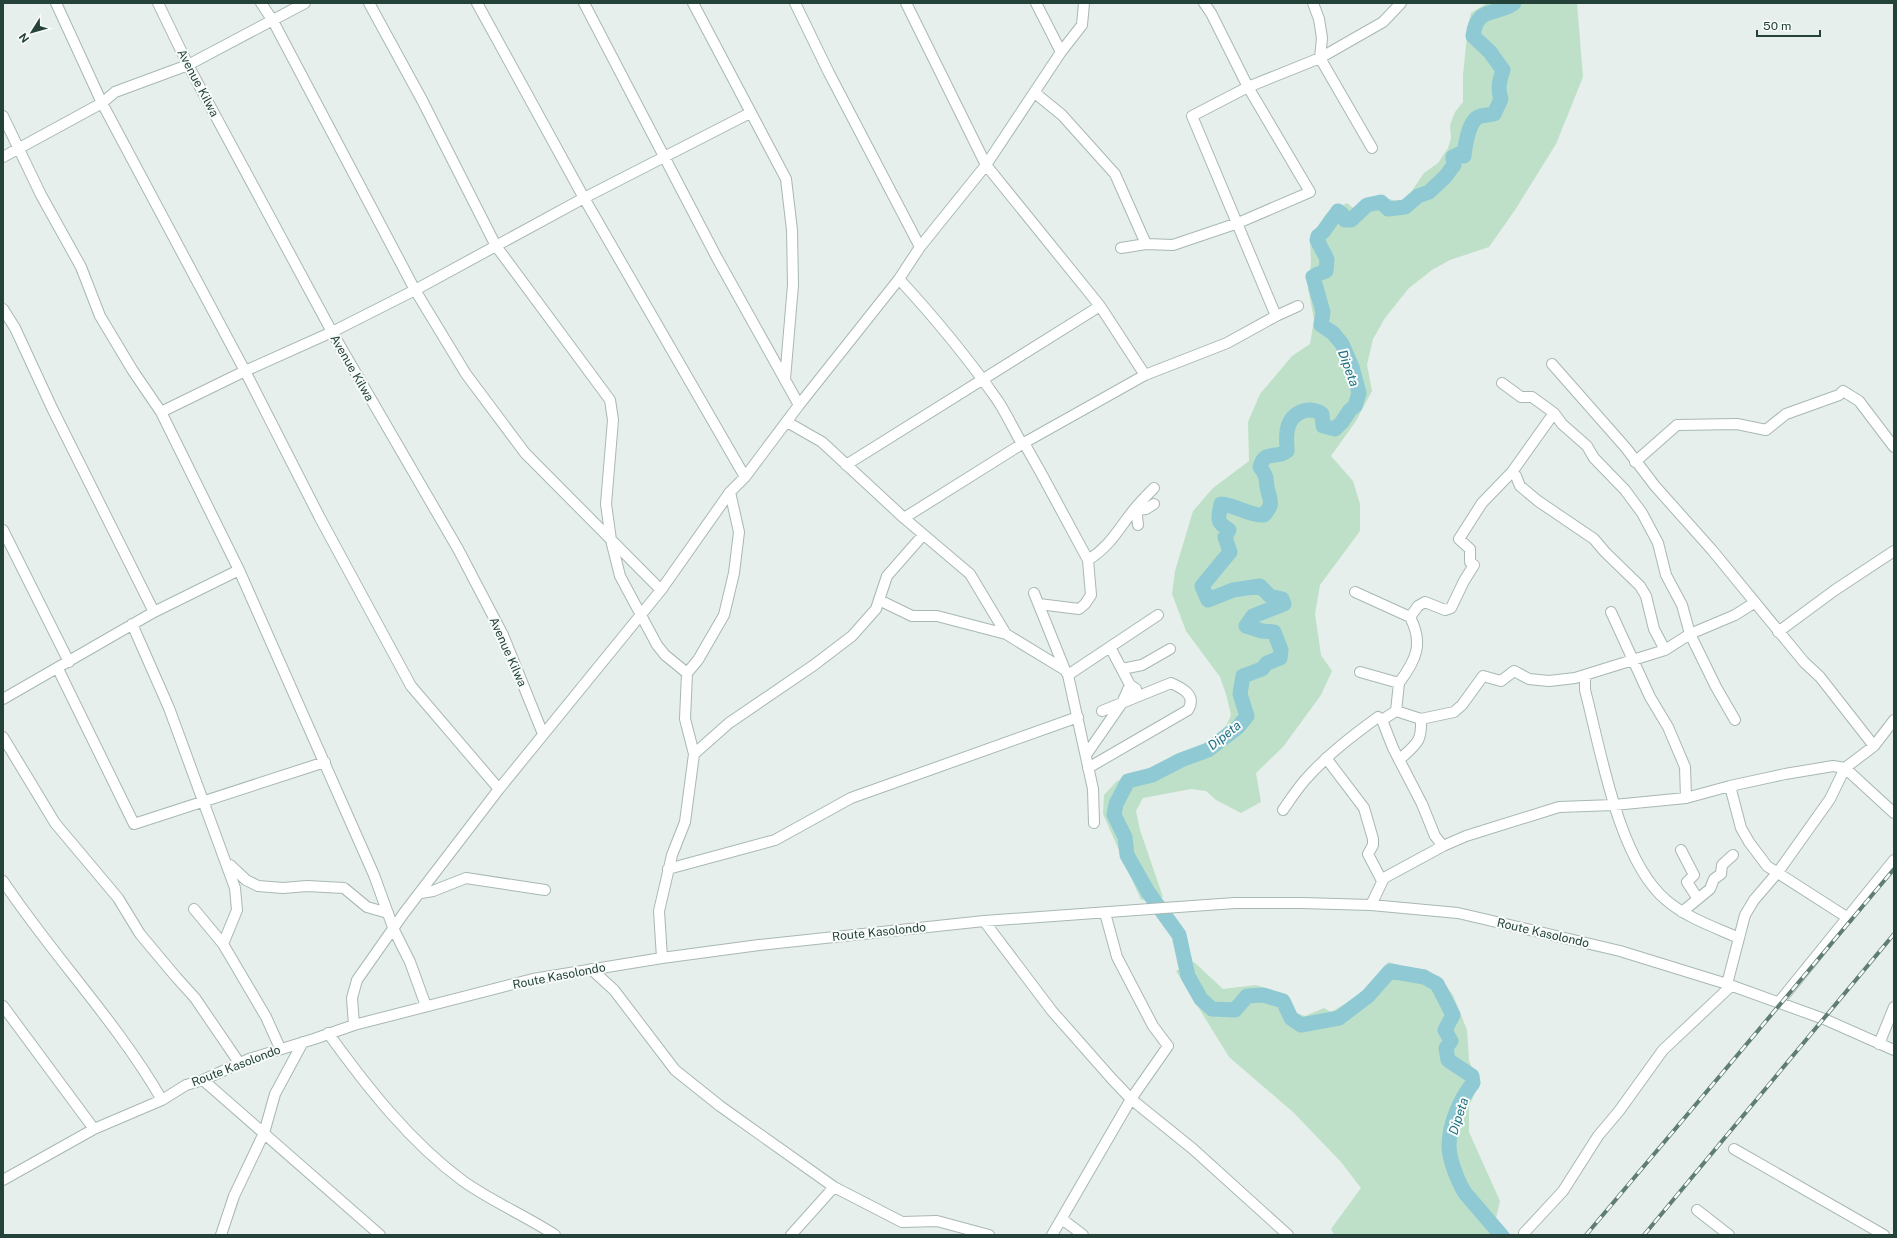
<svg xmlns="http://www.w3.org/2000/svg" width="1897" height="1238" font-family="'Public Sans',sans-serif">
	<rect width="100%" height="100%" fill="#e6efeb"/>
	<path fill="#bfe0c8" d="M1487 3H1577L1583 77 1556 144 1515 210 1489 247 1450 260 1432 270 1409 288 1385 318 1373 339 1367 365 1372 391 1356 421 1331 456 1353 481 1360 504V531L1320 585 1315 614 1321 655 1332 671 1321 695 1283 747 1256 773 1261 802 1241 813 1216 800 1206 791 1191 789 1143 798 1136 811 1140 830 1163 897 1141 900 1103 814 1104 795 1117 781 1204 746 1226 726 1231 715 1226 694 1220 677 1186 631 1172 594 1175 571 1193 511 1213 488 1249 461 1248 422 1260 394 1292 356 1310 344 1314 319 1308 289 1311 262 1310 237 1327 213 1347 203 1353 208C1372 194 1379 194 1400 203L1407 198 1424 173 1438 163 1448 148 1451 138 1450 125 1455 112 1463 102V75L1468 25 1471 13Z
		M1194 962 1223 989 1256 985 1287 995 1296 1013 1305 1016 1324 1008 1331 1012 1372 988 1388 962 1439 976 1453 995 1467 1030 1469 1060 1478 1086 1469 1106V1132L1500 1201 1492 1235H1334L1331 1229 1361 1188 1341 1162 1293 1112 1229 1057 1176 971Z"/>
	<path fill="#8ec9d4" d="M1465 1193 1483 1206 1511 1235H1493L1475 1213Z"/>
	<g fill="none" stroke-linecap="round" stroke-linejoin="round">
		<path stroke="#8ec9d4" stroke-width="15" d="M1501 1235 1465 1193C1458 1182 1449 1159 1449 1146 1449 1124 1460 1099 1473 1083L1472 1076 1448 1060 1446 1048 1451 1041 1445 1030 1453 1015 1437 984 1424 977 1390 971 1368 996 1339 1018 1301 1025 1291 1018 1283 1001 1263 995 1247 996 1235 1010 1212 1009 1201 999 1188 976 1179 935 1148 892 1127 855 1125 837 1114 815 1116 804 1128 781 1152 775 1181 760 1208 750 1238 727 1247 716 1240 694 1243 676 1262 669 1267 663 1280 658 1281 650 1274 632 1262 631 1246 626 1253 616 1284 604 1282 599 1270 596 1260 586 1233 590 1208 600 1202 586 1230 552 1225 537 1229 530C1216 522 1218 519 1221 504 1236 505 1249 516 1264 515 1273 504 1271 503 1268 491 1264 478 1270 481 1260 467 1265 449 1275 460 1287 451 1287 444 1286 438 1287 432 1289 414 1307 404 1322 414L1323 426 1335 429 1342 422 1350 410 1355 406 1359 393 1352 367 1342 344 1333 333 1321 325 1323 312 1313 277 1318 274 1326 271 1327 259 1317 240 1318 236 1323 232 1338 211 1342 214 1345 220H1351L1367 205 1381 202 1388 209 1405 207 1418 196 1429 192 1445 177 1454 165 1453 157 1459 154 1464 156C1465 146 1469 118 1481 116 1485 115 1489 115 1494 114L1501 99C1497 89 1500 79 1503 70L1490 52 1473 36C1477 5 1497 16 1514 3"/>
		<defs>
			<path id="street" d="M56 3 102 103 245 371 320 518 411 686 499 789
				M158 3 188 65 332 332 458 549 503 635 543 734
				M261 3 273 21 415 290 466 374 525 453 661 590
				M369 3 422 100 496 246 610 400 613 420 606 504 611 540 620 576 657 645 665 655 687 673
				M477 3 584 198 745 477
				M584 3 717 258 799 405
				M693 3 786 179 792 230 793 285 785 379
				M795 3 829 73 920 247
				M906 3 986 165 1100 306 1145 375
				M1036 3 1061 52
				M1313 3 1319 19 1322 38 1320 58 1372 148
				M1035 93 1062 115 1115 174 1146 244
				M3 116 41 195 81 267 100 316 133 371 161 412 239 570 374 875 394 930 410 962 426 1006
				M3 157 102 103 115 92 188 65 305 3
				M1121 248 1146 244 1173 245 1238 223 1310 192 1248 87 1211 13 1204 3
				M899 279C934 317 968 358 998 401 1007 415 1014 430 1022 444
				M3 309 15 328 52 408 154 612
				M1276 316 1192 116 1248 87 1320 58 1383 22 1401 3
				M1552 364 1626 448 1655 486 1712 550 1804 662 1820 677 1874 746
				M161 412 245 371 332 332 415 290 584 198 750 113
				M1554 413 1562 424 1587 446 1594 458 1625 490 1642 513 1658 543 1666 575 1682 605 1690 634 1716 687 1735 720
				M787 422 822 442 904 518 970 574 1006 634 1065 670 1068 675 1093 789 1094 823
				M1024 443 1041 473 1088 560 1091 595 1085 604 1079 609 1039 604
				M1635 462 1677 425 1737 424 1766 430 1786 414 1839 395 1843 391 1859 401 1894 447
				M846 465 1100 306
				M1512 472 1516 476 1520 486 1538 501 1594 539 1605 552 1640 586 1646 596 1654 629 1665 650
				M1136 507 1138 525
				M1137 510 1146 509 1154 504
				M904 518 1022 444 1145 375 1227 343 1276 316 1298 306
				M3 530 69 662
				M1088 560C1112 545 1119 527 1137 506 1142 500 1148 494 1154 488
				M1355 592 1410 617 1418 606 1425 602 1445 610 1451 608 1464 581 1474 565 1470 562V549L1459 539 1482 503 1512 472 1554 413 1532 397H1521L1502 383
				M1034 593 1065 670
				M879 600 912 616H937L1006 634
				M1611 612 1650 697 1668 727 1685 767 1686 798
				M132 624 169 708 235 888 237 910 223 944
				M1778 632 1835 590 1894 551
				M1110 647 1130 685 1136 689
				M58 669 134 824 325 762
				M1122 669 1142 665 1170 649
				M1360 672 1399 683C1416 660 1424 644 1410 617
				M1068 675 1158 615
				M1585 675V690C1601 751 1618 859 1666 900 1687 918 1714 927 1739 938
				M3 699 154 612 239 570
				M1396 711 1399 683
				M1382 720 1396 711 1421 719
				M3 737 55 823 118 898 140 934 176 977 195 998 240 1064
				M694 754 729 723 814 665 852 636 876 609 887 576 923 535
				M1086 755 1122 703 1130 685
				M1326 758 1364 808 1373 839V845L1368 854 1382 881
				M1399 760C1416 744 1422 743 1421 719L1454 712 1462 705 1483 676 1501 681 1514 671 1529 679 1549 681 1575 678 1665 650 1690 634 1735 615 1754 603
				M1088 768 1188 710C1197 695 1182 688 1171 683L1102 711
				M1730 786 1741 828 1749 842 1767 866 1848 918
				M1283 810C1290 800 1297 789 1305 780 1327 755 1352 736 1378 717L1382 720 1393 748 1422 804 1435 836 1443 846
				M1681 850 1694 875 1687 882 1698 899
				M230 865 246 880 258 886 283 888 307 886 344 888 367 907 388 913
				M668 869 775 840 851 798 1078 717
				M3 881C53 956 117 1022 162 1100
				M421 893 433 891 466 878 545 890
				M1371 905 1384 878 1443 846 1466 836 1559 807 1614 805 1686 798 1730 786 1785 774 1833 766 1845 768 1874 746 1894 720
				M194 909 223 944 266 1017 280 1048
				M1682 912 1710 889 1714 879 1721 874 1722 865 1733 855
				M984 921 1052 1011 1112 1079 1131 1099 1193 1149 1288 1235
				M662 958 659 911 672 855 685 822 694 754 685 719 687 673 698 660 724 615 734 573 739 532 730 492
				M591 969 614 990 675 1070 720 1106 834 1187 902 1222 937 1221 989 1235
				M1727 984 1745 915 1754 900 1778 872 1830 799 1845 768 1894 813
				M1779 1002 1894 860
				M3 1006 94 1129
				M354 1025 352 998 357 980 404 913 499 789 661 590 730 492 745 477 799 405 899 279 920 247 986 165 1061 52 1082 25 1084 3
				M328 1033C367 1087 410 1142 463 1181 491 1201 526 1216 555 1235
				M1879 1044 1894 1007
				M203 1080 380 1235
				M1734 1149 1884 1235
				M3 1180 94 1129 162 1100 186 1085 203 1080 249 1059 314 1039 354 1025 533 979 662 958 759 945 984 921 1150 909 1235 903H1302L1371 905 1458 913 1620 951 1727 984 1824 1019 1894 1050
				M1697 1210 1729 1235
				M1062 1219 1083 1235
				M1524 1233 1563 1191 1598 1136 1619 1111 1663 1050 1731 986
				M221 1235 234 1196 264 1133 275 1094 303 1042
				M791 1235 834 1187
				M1052 1235 1131 1099 1168 1046 1153 1026 1117 957 1105 913"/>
		</defs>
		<use href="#street" stroke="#a8b8b2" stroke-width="12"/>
		<use href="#street" stroke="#fff" stroke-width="10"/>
		<defs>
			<path id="rail" d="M1586 1235 1894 869
				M1644 1235 1894 934"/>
		</defs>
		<use href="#rail" stroke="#5f7d75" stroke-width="4"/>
		<use href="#rail" stroke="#f7fbf9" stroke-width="2.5" stroke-dasharray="8" stroke-linecap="butt"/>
	</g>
	<g text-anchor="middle" stroke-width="4" stroke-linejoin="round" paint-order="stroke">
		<g font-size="12" fill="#24423a" stroke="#f7fbf9">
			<text transform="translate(198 83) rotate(62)" y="4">Avenue Kilwa</text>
			<text transform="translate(352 368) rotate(60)" y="4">Avenue Kilwa</text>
			<text transform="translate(508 652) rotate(66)" y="4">Avenue Kilwa</text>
			<text transform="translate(879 932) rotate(-6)" y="4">Route Kasolondo</text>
			<text transform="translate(1543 933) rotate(13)" y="4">Route Kasolondo</text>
			<text transform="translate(559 976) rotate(-11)" y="4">Route Kasolondo</text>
			<text transform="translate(236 1066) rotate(-21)" y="4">Route Kasolondo</text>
		</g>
		<g font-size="13" font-style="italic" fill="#1c6f80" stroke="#f7fbf9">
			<text transform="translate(1349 368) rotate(70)" y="5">Dipeta</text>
			<text transform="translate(1224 735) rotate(-39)" y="5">Dipeta</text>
			<text transform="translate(1458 1116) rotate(-72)" y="5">Dipeta</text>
		</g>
	</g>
	<rect width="1897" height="1238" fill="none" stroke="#24423a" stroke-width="8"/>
	<g transform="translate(32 32) rotate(233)" stroke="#f7fbf9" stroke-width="3" paint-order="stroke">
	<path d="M0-3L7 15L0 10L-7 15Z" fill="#24423a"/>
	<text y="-6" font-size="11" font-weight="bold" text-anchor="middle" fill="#24423a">N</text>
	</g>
	<path d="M1757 30v6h63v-6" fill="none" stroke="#24423a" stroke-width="2"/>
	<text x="1763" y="30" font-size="12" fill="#24423a" stroke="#f7fbf9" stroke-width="3" paint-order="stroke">50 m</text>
</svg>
